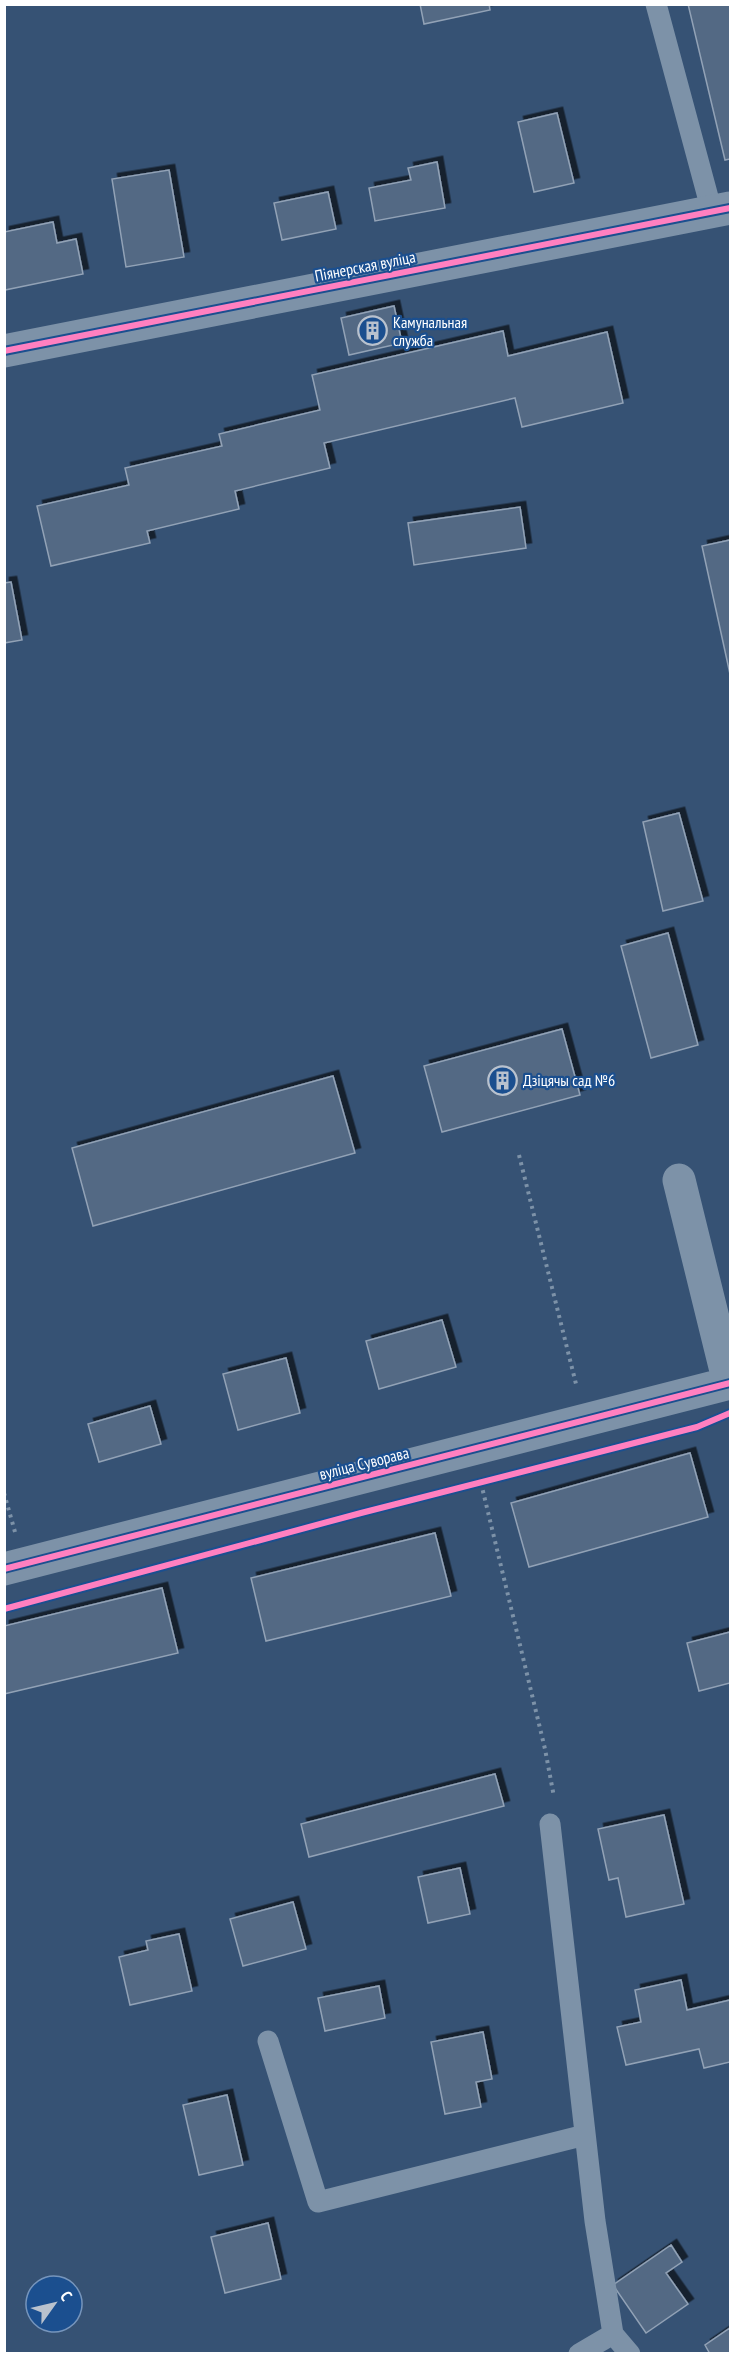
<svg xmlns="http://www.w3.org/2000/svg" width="735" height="2358" font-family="'PT Sans Narrow',sans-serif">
	<defs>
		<filter id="shadow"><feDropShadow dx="5.5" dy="-5.5" stdDeviation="0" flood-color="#0009"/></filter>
	</defs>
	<rect width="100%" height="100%" fill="#365274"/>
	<path fill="#526984" stroke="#92a2b6" stroke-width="1.5" filter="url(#shadow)" d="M420 4H489L490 10 424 24Z
		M688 4H730V159L725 160Z
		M557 113 574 183 534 192 518 122Z
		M437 162 445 208 375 221 369 188 411 180 408 168Z
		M169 170 184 257 126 267 112 179Z
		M328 192 336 229 282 240 274 203Z
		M53 222 57 243 76 239 83 274 5 290 4 232Z
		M394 306 402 343 349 355 341 318Z
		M503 331 508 356 607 332 623 403 522 427 515 398 324 443 330 468 235 491 239 509 147 531 150 543 51 566 37 506 129 485 125 468 222 446 219 434 320 410 312 375Z
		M520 507 526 548 414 565 408 523Z
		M730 540V674L702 546Z
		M11 582 22 640 4 643V583Z
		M679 813 703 901 663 911 643 822Z
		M668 933 698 1045 651 1058 621 946Z
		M562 1029 580 1095 442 1132 424 1066Z
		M333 1076 355 1153 93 1226 72 1148Z
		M442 1320 456 1367 379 1389 366 1341Z
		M286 1358 300 1413 238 1430 223 1374Z
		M150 1406 161 1444 99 1462 88 1424Z
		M690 1453 708 1517 529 1567 511 1503Z
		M435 1533 451 1596 266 1641 251 1578Z
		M162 1588 178 1653 4 1694V1626Z
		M730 1632V1683L699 1691 687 1643Z
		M495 1774 504 1806 309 1857 301 1824Z
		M664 1815 684 1904 626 1917 618 1878 609 1880 598 1829Z
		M460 1868 470 1914 428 1923 418 1877Z
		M293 1902 306 1949 243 1966 230 1919Z
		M179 1934 192 1991 130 2005 119 1957 148 1950 146 1941Z
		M681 1980 687 2010 730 2000V2062L704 2068 699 2049 626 2065 617 2027 641 2022 635 1990Z
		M379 1986 385 2018 325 2031 318 1998Z
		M483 2032 492 2079 476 2082 481 2107 445 2114 431 2042Z
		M227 2095 243 2165 199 2175 183 2105Z
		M268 2223 281 2279 225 2293 211 2237Z
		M671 2245 682 2262 666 2273 688 2304 646 2333 613 2285Z
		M730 2328V2354H710L705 2345Z"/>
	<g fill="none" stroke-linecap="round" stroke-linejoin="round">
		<path stroke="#7d92a8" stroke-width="4" stroke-dasharray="3 4.5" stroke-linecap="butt" d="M519 1155 577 1388
			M481 1483 545 1749 554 1797
			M4 1493 15 1532"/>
		<path stroke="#7d92a8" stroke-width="21" d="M656 4 712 212
			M550 1824 595 2221 613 2334
			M268 2041 318 2202 585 2135
			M579 2354 613 2334 630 2354"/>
		<path stroke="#7d92a8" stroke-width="33" d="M4 351 730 208
			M679 1180 729 1383
			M4 1569 730 1383"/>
		<defs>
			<path id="cycleway" d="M4 351 730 208
				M4 1569 730 1383
				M4 1609 361 1513 697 1427 730 1413"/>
		</defs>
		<use href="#cycleway" stroke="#1b4f8f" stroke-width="10"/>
		<use href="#cycleway" stroke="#ff80c0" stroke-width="6"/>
	</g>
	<defs>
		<symbol id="building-ring" viewBox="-11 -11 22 22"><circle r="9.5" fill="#1b4f8f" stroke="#b9c2ce" stroke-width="1.5"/><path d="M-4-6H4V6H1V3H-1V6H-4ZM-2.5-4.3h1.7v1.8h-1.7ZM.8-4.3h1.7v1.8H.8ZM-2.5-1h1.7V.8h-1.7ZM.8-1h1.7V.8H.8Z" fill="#b9c2ce"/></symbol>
	</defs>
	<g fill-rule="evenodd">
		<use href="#building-ring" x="356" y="314" width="33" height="33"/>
		<use href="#building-ring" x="486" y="1064" width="33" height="33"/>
	</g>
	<g text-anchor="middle" stroke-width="4.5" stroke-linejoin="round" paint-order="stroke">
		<g font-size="16" fill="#fff" stroke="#1b4f8f">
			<text transform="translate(365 266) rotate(-11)" y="6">Піянерская вуліца</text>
			<text transform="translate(364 1463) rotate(-14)" y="6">вуліца Суворава</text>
		</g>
		<g font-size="16" fill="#fff" stroke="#1b4f8f" text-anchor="start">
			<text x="393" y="328">Камунальная<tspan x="393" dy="18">служба</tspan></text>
			<text x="523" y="1086">Дзіцячы сад №6</text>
		</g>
	</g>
	<rect width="735" height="2358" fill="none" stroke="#ffffff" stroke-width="12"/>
	<g transform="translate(54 2304) rotate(56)"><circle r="28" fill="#1b4f8f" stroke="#7695bc" stroke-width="1.5"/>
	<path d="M0-4.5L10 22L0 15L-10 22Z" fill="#b9c2ce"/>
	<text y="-9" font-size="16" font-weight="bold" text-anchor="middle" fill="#ffffff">С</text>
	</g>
</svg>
